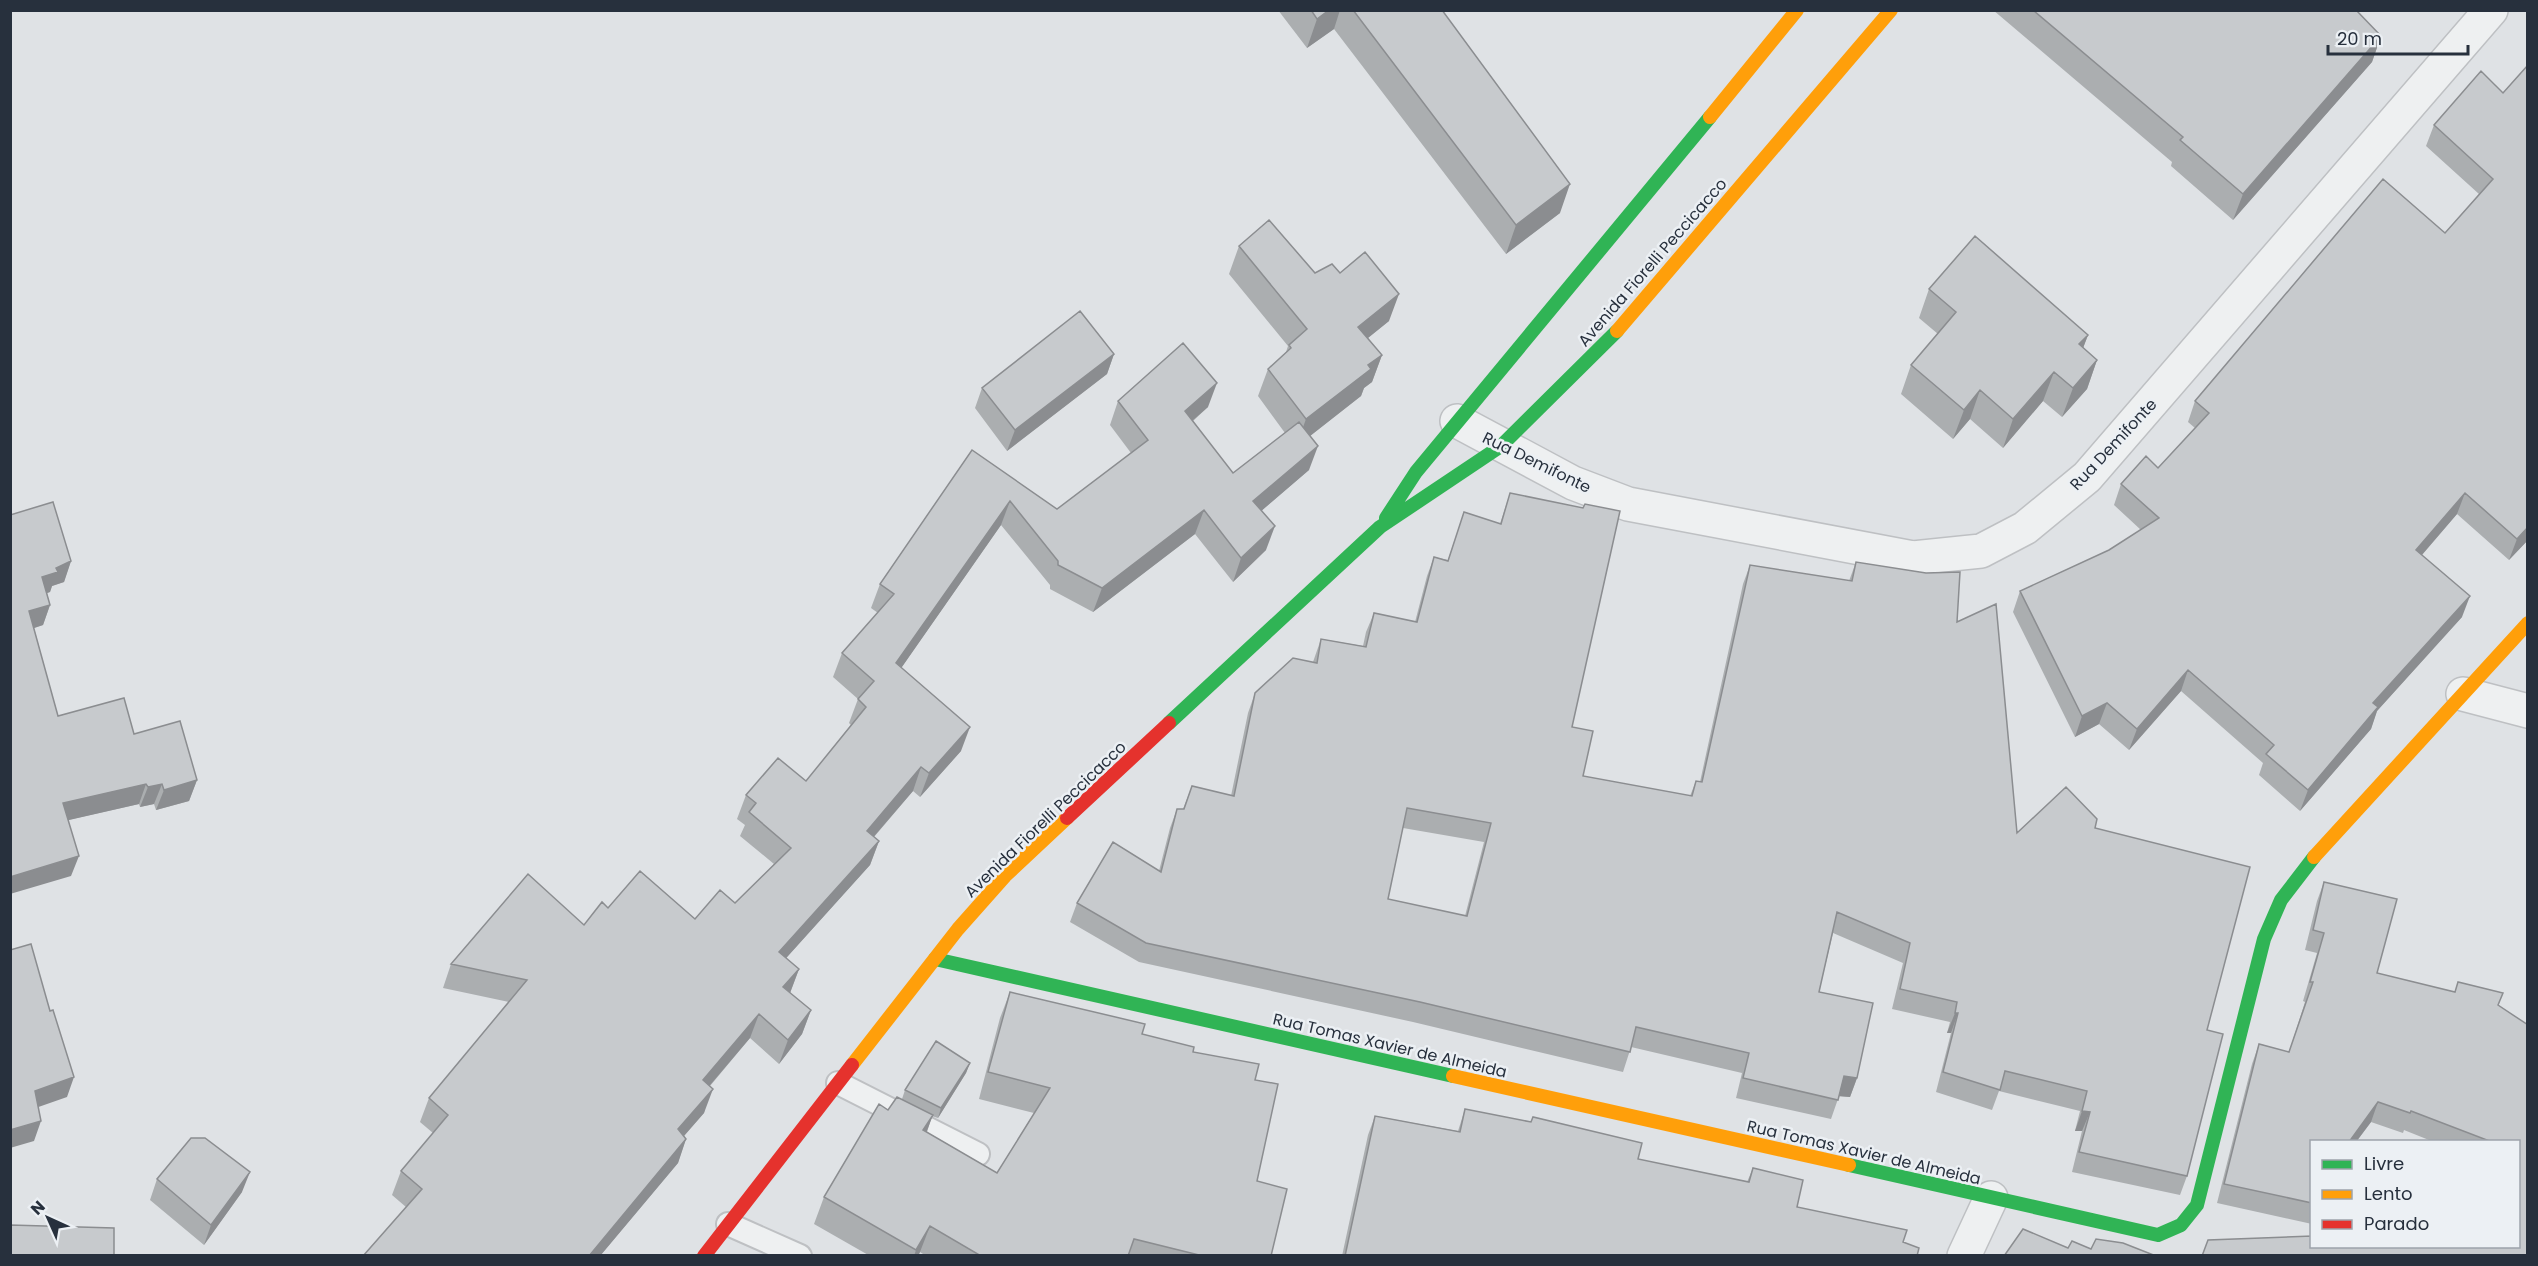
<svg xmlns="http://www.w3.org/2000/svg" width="2538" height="1266" font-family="Poppins,sans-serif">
	<rect width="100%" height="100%" fill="#dfe2e5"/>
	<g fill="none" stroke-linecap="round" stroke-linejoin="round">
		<defs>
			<path id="lane" d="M838 1083 978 1154
				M728 1224 800 1256"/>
			<path id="street" d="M1457 421 1573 483 1628 504 1913 558 1981 551 2025 528 2087 477 2491 10
				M2463 694 2528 711
				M1964 1256 1991 1198"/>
		</defs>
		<use href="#lane" stroke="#bec0c3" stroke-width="26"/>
		<use href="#street" stroke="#bec0c3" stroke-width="36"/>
		<use href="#lane" stroke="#eef0f1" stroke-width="22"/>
		<use href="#street" stroke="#eef0f1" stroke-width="33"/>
		<path stroke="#30b455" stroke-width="14" d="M1386 518 1416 472 1710 117
			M1169 723 1380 527 1501 446 1617 331
			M935 959 1453 1076
			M1849 1165 2158 1235 2181 1225 2197 1205 2264 939 2281 900 2314 857"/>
		<path stroke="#ff9f0a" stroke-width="14" d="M1710 117 1797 10
			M1617 331 1891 10
			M2314 857 2528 623
			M852 1065 958 929 1005 876 1067 818
			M1453 1076 1849 1165"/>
		<path stroke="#e5322d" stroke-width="14" d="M1067 818 1169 723
			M704 1256 852 1065"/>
	</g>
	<path fill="#abaeb0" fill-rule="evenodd" d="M1278 10H1442L1560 213 1506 254 1334 29 1307 48Z
		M1993 10H2356L2381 36 2372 62 2233 220 2171 166 2172 162Z
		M2528 65V540L2509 560 2457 514 2422 555 2462 617 2377 711 2371 729 2300 811 2259 775 2263 763 2181 691 2129 750 2099 724 2075 737 2013 612 2020 591 2109 550 2141 530 2114 505 2121 484 2158 468 2195 428 2188 422 2195 401 2445 233 2479 194 2426 146 2434 125 2503 93Z
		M1239 246 1315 273H1340L1389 321 1368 338 1382 355 1372 382 1364 388 1361 396 1310 436 1309 470 1262 510 1266 550 1233 582 1195 534 1093 612 1050 589V585L1001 525 901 668 961 751 920 797 913 791 874 837 879 841 870 865 786 958 799 969 790 993 811 1010 802 1034 779 1064 750 1038 710 1086 704 1113 684 1136 686 1139 678 1163 600 1256H363L406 1207 392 1195 401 1171 433 1133 420 1122 429 1098 509 1002 443 988 451 964 584 925 608 908 695 919 735 903 774 864 740 836 745 825 737 819 746 795 806 781 851 725 849 723 858 699 833 677 842 653 878 613 871 608 880 584 972 450 1057 509 1131 453 1110 425 1118 401 1208 407 1193 421 1233 473 1285 433 1258 396 1268 369 1286 352 1288 346 1229 274Z
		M1929 289 2088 335 2083 348 2097 360 2087 389 2062 417 2043 401 2003 448 1970 419 1953 439 1901 394 1911 365 1938 334 1919 318Z
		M1114 354 1107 374 1007 451 975 408 982 388Z
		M1510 493 1572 727 1583 776 1690 796 1696 781 1700 782 1743 584 1750 565 1849 581 1856 562 1957 622 2017 833 2095 828 2207 1030 2187 1176 2180 1195 2072 1172 2082 1131H2075L2080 1111 1999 1091 1992 1110 1936 1092 1951 1033H1947L1950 1022 1892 1009 1903 963 1833 933 1819 992 1857 1078 1850 1097 1839 1096 1831 1119 1736 1098 1742 1073 1631 1047 1623 1072 1413 1022 1139 962 1070 922 1077 903 1159 871 1170 828 1177 809H1183L1192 786 1231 796 1248 713 1255 693 1313 662 1321 639 1363 646 1366 632 1374 613 1415 622 1427 576 1434 557 1448 560 1464 512 1500 524ZM1403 828 1484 842 1465 916 1388 899Z
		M10 515 71 561 64 582 52 586 50 592 47 593 50 605 43 625 34 628 58 716 134 734 197 780 189 801 156 810 154 804 140 807 139 804 68 820 71 876Z
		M2324 882 2397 899 2377 973 2455 992 2458 982 2503 993 2498 1005 2528 1025V1256H2202L2208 1240 2312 1236V1246H2518V1142H2434L2404 1130 2403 1133 2371 1122 2356 1142H2312V1224L2217 1203 2252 1064 2259 1044 2289 1052 2305 1002 2303 1001 2317 953 2305 950 2317 901Z
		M1010 992 1142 1034 1193 1052 1255 1080 1257 1181 1271 1256H926L920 1252 918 1256H870L814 1224 824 1197 888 1110 902 1099 905 1090 970 1063 966 1073 938 1118 932 1116 927 1132 997 1173 1034 1113 979 1099 1000 1018Z
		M1465 1109 1638 1159 1747 1182 1753 1168 1797 1207 1903 1242 1917 1256H1342L1368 1135 1375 1116 1458 1131Z
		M157 1179 242 1192 204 1245 150 1200Z"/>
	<path fill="#8b8d90" d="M1329 10H1340L1334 29 1307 48 1317 19Z
		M2381 36 2372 62 2233 220 2243 194Z
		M1570 184 1560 213 1506 254 1516 225Z
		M1399 294 1389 321 1348 354 1358 327Z
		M2088 335 2077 364 2079 344Z
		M1114 354 1107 374 1007 451 1015 430Z
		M1382 355 1372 382 1364 388 1361 396 1296 447 1306 419 1368 365Z
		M2097 360 2087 389 2062 417 2073 388Z
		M2054 372 2043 401 2003 448 2013 419Z
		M1217 383 1208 407 1176 435 1185 411Z
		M1980 390 1970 419 1953 439 1964 410Z
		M1318 446 1309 470 1245 525 1253 501Z
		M2465 493 2457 514 2408 571 2416 550Z
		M1010 501 1001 525 888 687 896 663Z
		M1204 510 1195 534 1093 612 1102 588Z
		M1275 526 1266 550 1233 582 1241 558Z
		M2528 527V540L2509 560 2517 539Z
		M71 561 64 582 52 586 50 592 35 597 42 577 56 568Z
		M2470 596 2462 617 2377 711 2371 729 2300 811 2308 790 2373 703Z
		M50 605 43 625 22 632 29 611Z
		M2188 670 2181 691 2129 750 2137 729Z
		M2107 703 2099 724 2075 737 2082 716Z
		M970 727 961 751 920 797 929 773Z
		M921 767 913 791 858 855 867 831Z
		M197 780 189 801 156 810 164 790Z
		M146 784 139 804 56 823 63 803Z
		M162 784 154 804 140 807 148 787Z
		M879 841 870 865 770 976 779 952Z
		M79 856 71 876 10 894V877Z
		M799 969 790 993 783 987Z
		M811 1010 802 1034 779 1064 788 1040Z
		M1955 1013H1958L1951 1033H1947Z
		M759 1014 750 1038 694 1104 703 1080Z
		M970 1063 966 1073 938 1118 941 1108Z
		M1844 1076 1857 1078 1850 1097 1837 1096Z
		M74 1077 67 1097 27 1111 35 1091Z
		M713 1089 704 1113 669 1153 678 1129Z
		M2378 1102 2371 1122 2356 1142H2349Z
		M2082 1111 2090 1112 2082 1131H2075Z
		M933 1115 923 1141V1130Z
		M41 1121 34 1141 10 1148V1130Z
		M686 1139 678 1163 600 1256H589Z
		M250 1172 242 1192 204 1245 211 1225Z
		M930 1226 920 1252 918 1256H914L916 1250Z"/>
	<path fill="#c7cacd" stroke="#8b8d90" stroke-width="1.5" fill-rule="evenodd" d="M1311 10H1329L1317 19Z
		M1353 10H1442L1570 184 1516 225Z
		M2033 10H2356L2381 36 2243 194 2180 140 2183 137Z
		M2528 65V527L2517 539 2465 493 2416 550 2470 596 2373 703 2378 707 2308 790 2266 754 2274 745 2188 670 2137 729 2107 703 2082 716 2020 591 2109 550 2159 518 2121 484 2146 456 2158 468 2209 413 2195 401 2383 179 2445 233 2493 179 2434 125 2481 71 2503 93Z
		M1269 220 1315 273 1332 264 1340 273 1365 252 1399 294 1358 327 1382 355 1368 365 1371 369 1306 419 1268 369 1291 348 1289 345 1307 329 1239 246Z
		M1975 236 2088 335 2079 344 2097 360 2073 388 2054 372 2013 419 1980 390 1964 410 1911 365 1956 312 1929 289Z
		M1080 311 1114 354 1015 430 982 388Z
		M1183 343 1217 383 1185 411 1233 473 1299 422 1318 446 1253 501 1275 526 1241 558 1204 510 1102 588 1058 565V561L1010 501 896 663 970 727 929 773 921 767 867 831 879 841 779 952 799 969 783 987 811 1010 788 1040 759 1014 703 1080 713 1089 678 1129 686 1139 589 1256H363L422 1189 401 1171 448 1115 429 1098 527 980 451 964 528 874 584 925 602 902 608 908 640 871 695 919 720 890 735 903 791 848 749 812 756 803 746 795 778 758 806 781 866 707 858 699 874 681 842 653 894 594 880 584 972 450 1057 509 1148 440 1118 401Z
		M1510 493 1583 508 1585 504 1620 511 1572 727 1593 731 1583 776 1692 796 1696 781 1702 782 1750 565 1852 581 1856 562 1926 573 1960 572 1957 622 1996 604 2017 833 2066 787 2097 819 2095 828 2250 867 2207 1030 2223 1034 2187 1176 2079 1152 2090 1112 2082 1111 2087 1091 2005 1071 2000 1090 1943 1072 1958 1013H1955L1957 1002 1900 989 1910 943 1837 912 1819 992 1873 1003 1857 1078 1844 1076 1838 1100 1743 1078 1749 1053 1636 1027 1630 1052 1420 1002 1146 943 1077 903 1113 842 1161 872 1177 809H1184L1192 786 1234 796 1255 693 1293 658 1317 663 1321 639 1366 647 1374 613 1417 622 1434 557 1448 561 1464 512 1501 524ZM1407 808 1491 823 1467 916 1388 899Z
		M53 502 71 561 56 568 58 572 42 577 50 605 29 611 58 716 124 698 134 734 180 721 197 780 164 790 162 784 148 787 146 784 63 803 79 856 10 877V515Z
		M2324 882 2397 899 2377 973 2455 992 2458 982 2503 993 2498 1005 2528 1025V1256H2202L2208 1240 2312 1236V1246H2518V1142H2492L2411 1111 2410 1113 2378 1102 2349 1142H2312V1203L2224 1184 2259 1044 2289 1052 2313 982H2310L2324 933 2313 930Z
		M31 944 50 1011 53 1010 74 1077 35 1091 41 1121 10 1130V950Z
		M1010 992 1145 1024 1142 1034 1194 1047 1193 1052 1259 1064 1255 1080 1278 1084 1257 1181 1287 1189 1271 1256H1203L1134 1239 1128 1256H981L930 1226 916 1250 824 1197 879 1104 888 1110 897 1097 933 1115 923 1130 997 1173 1050 1088 988 1072Z
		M936 1041 970 1063 941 1108 905 1090Z
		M1465 1109 1531 1122 1533 1117 1642 1143 1638 1159 1749 1182 1753 1168 1803 1180 1797 1207 1907 1230 1903 1242 1919 1248 1917 1256H1345L1375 1116 1460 1132Z
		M191 1138H205L250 1172 211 1225 157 1179Z
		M10 1225 114 1228V1256H10Z
		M2023 1229 2068 1248 2072 1241 2091 1249 2096 1239 2123 1243 2156 1256H2004Z"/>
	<g text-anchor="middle" stroke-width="5" stroke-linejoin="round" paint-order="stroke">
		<g font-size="16" fill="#27303d" stroke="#ecf0f4">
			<text transform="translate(1652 262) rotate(-49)" y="6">Avenida Fiorelli Peccicacco</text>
			<text transform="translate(2113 444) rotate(-47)" y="6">Rua Demifonte</text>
			<text transform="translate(1537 462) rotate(26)" y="6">Rua Demifonte</text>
			<text transform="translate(1045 819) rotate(-44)" y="6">Avenida Fiorelli Peccicacco</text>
			<text transform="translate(1390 1045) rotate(13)" y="6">Rua Tomas Xavier de Almeida</text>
			<text transform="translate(1864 1152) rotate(13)" y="6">Rua Tomas Xavier de Almeida</text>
		</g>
	</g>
	<rect width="2538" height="1266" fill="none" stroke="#27303d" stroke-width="24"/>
	<rect x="2310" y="1140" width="210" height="108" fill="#ecf0f4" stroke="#9da3ab" stroke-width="1.5"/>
	<rect x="2322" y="1160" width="30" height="9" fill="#30b455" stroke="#9da3ab" stroke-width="1.5"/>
	<text x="2364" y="1170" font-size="18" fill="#27303d">Livre</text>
	<rect x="2322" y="1190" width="30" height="9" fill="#ff9f0a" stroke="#9da3ab" stroke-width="1.5"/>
	<text x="2364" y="1200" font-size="18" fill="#27303d">Lento</text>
	<rect x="2322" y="1220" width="30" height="9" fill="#e5322d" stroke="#9da3ab" stroke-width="1.5"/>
	<text x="2364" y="1230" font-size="18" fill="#27303d">Parado</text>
	<g transform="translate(48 1218) rotate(315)" stroke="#ecf0f4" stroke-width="4.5" paint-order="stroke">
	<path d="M0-4.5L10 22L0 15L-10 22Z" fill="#27303d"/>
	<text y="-9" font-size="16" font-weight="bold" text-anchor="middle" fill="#27303d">N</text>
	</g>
	<path d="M2328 45v9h140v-9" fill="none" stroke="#27303d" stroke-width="3"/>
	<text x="2337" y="45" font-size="18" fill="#27303d" stroke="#ecf0f4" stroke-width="4.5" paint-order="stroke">20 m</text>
</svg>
